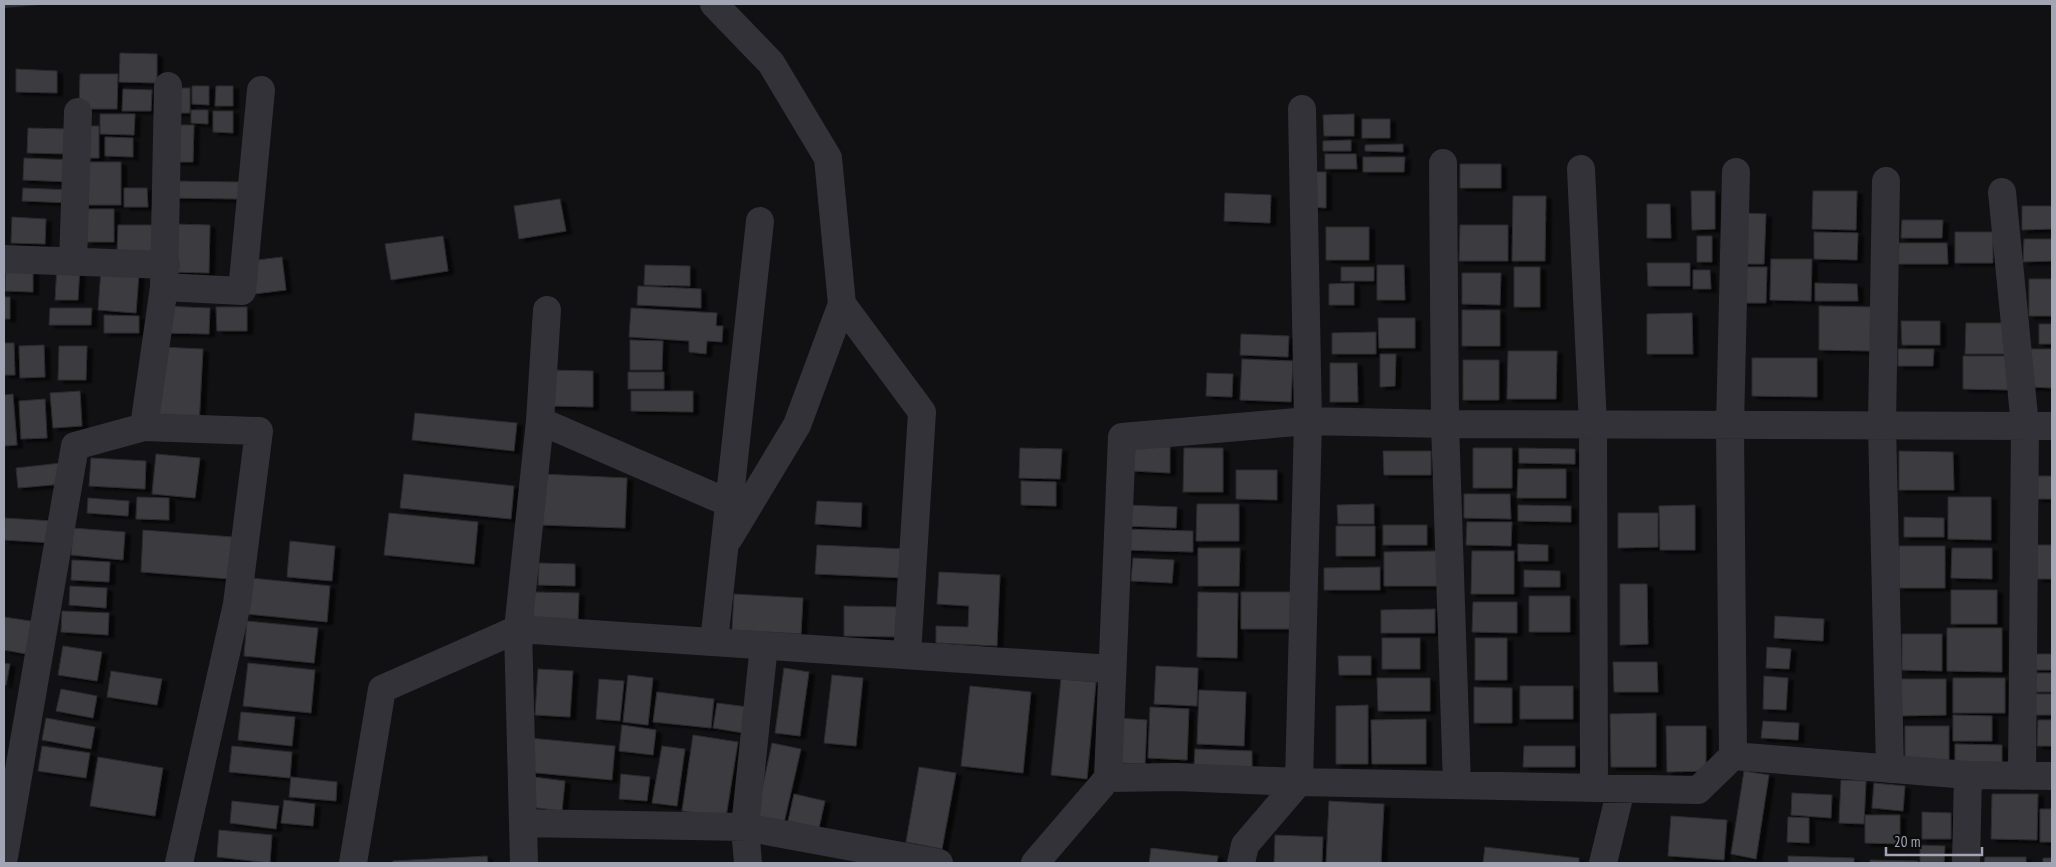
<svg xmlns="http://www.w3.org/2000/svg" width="2056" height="867" font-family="'PT Sans Narrow',sans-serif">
	<defs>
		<filter id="shadow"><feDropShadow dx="5.5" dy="3" stdDeviation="1" flood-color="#0009"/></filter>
	</defs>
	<rect width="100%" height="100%" fill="#111113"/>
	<path fill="#272e36" d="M4 4H51L4 8Z"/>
	<path fill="#3b3b40" stroke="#2b2b2f" filter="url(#shadow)" d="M120 53 157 54V83L119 82Z
		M16 69 57 71V93L16 92Z
		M80 74H118L117 109H79Z
		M192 86H209V105L192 104Z
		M216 86H233V106H215Z
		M170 88H190V113H170Z
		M123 89 152 90 151 111H122Z
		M191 110H208V124L191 123Z
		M213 111H233V133L213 132Z
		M100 114H135L134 135 100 134Z
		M1354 114V136H1324L1323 115Z
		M1362 119H1390V138H1362Z
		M173 125H194L193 162H173Z
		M87 126H99V158H87Z
		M28 128 70 129 69 154 27 153Z
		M105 137 133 138V157L105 156Z
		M1351 140V151H1323V141Z
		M1403 144V152L1365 151V145Z
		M1325 154H1356L1357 169H1325Z
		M1363 157H1405L1404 172H1363Z
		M24 158 71 160V182L23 180Z
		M83 162H121V205H83Z
		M1460 164H1501V188H1460Z
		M1309 172H1326V208L1309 207Z
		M172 181 239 182V199L172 198Z
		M23 188 72 190V203L22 201Z
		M124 188H147L148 207H124Z
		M1691 191H1715V229L1692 230Z
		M1813 191H1857L1856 230 1812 229Z
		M1225 193 1271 195 1270 223 1224 221Z
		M1513 196H1546L1545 261H1512Z
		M560 199 566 231 519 239 514 206Z
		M1647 204H1670L1671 238H1647Z
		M2022 206H2052V229L2022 230Z
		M87 209H114V242H87Z
		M1744 213 1766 214 1764 264H1742Z
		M12 217 46 219 45 244 11 243Z
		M1902 220H1943L1942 238H1901Z
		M173 224 210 225 209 273 172 272Z
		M118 225H153L152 253H117Z
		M1460 225H1508V261H1459Z
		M1326 227H1369V260H1326Z
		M1814 232 1858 233 1857 260 1814 259Z
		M1955 232H1993V263H1955Z
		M443 236 448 271 391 280 385 244Z
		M1697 236H1712V262H1697Z
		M2024 239H2052V261L2023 262Z
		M1899 243H1947L1948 264H1898Z
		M282 257 286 290 254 294 250 261Z
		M1771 259H1812L1811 301 1770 300Z
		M1647 263H1690V286H1648Z
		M6 264 33 265V292L5 291Z
		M57 265 80 266 78 300H55Z
		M645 265 690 266V286L644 285Z
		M1377 265H1404L1405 300H1377Z
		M1341 267H1374V281H1341Z
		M1514 267H1540V307H1514Z
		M1738 267H1767L1766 303H1738Z
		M101 270 139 273 136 313 98 310Z
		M1693 270H1710L1711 289H1693Z
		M1462 273H1501L1500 305 1462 304Z
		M2029 279H2052V316H2029Z
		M1354 283V305H1329V284Z
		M1815 283 1857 284 1858 301H1815Z
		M638 286 701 289V308L637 305Z
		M4 297H10V319H4Z
		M162 306 210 308 209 334 162 333Z
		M1819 306 1872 307 1871 351 1819 350Z
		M216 307H247V331H217Z
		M50 308H92L91 325H49Z
		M631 308 717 313 716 326H723L722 342 707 341 706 354 689 352V341L629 337Z
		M1462 310H1500V346H1462Z
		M1692 313 1693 354H1647V314Z
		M104 315 139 316V333H104Z
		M1378 318H1415V348H1379Z
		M1901 321H1940V345H1902Z
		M1966 323H2007V354H1965Z
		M2039 324H2052V344H2039Z
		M1376 332V354H1332V333Z
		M1241 334 1289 336 1288 357 1240 355Z
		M630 340 663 341 662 370H630Z
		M4 343H14L15 375H4Z
		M44 345 45 377 20 378 19 346Z
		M59 346H87L86 380H58Z
		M161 347 203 349 199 426 157 423Z
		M1898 349H1934L1933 366H1898Z
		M2030 349H2052V388L2030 387Z
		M1508 351H1557L1556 399H1507Z
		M1380 354H1396L1395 386 1380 387Z
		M1963 356H2008V390L1963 389Z
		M1752 358H1817V397L1752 396Z
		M1242 359 1293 361 1291 402 1240 400Z
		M1463 360H1499V400H1463Z
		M1330 363H1357L1358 402H1330Z
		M550 370 593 371V407L550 406Z
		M628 372H664V389H628Z
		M1207 373 1233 374 1232 397 1206 396Z
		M80 391 82 426 53 428 50 393Z
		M631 391H693V412L631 411Z
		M13 394 17 445 4 446V395Z
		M45 399 47 438 21 439 19 401Z
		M415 413 517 423 514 451 412 440Z
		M1133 446 1170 447V473L1132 471Z
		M1020 448 1062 449 1060 479 1019 478Z
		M1184 448H1223V492H1183Z
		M1473 448H1512V488H1473Z
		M1519 448 1575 449V464L1519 463Z
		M1383 451H1431V475H1384Z
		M1899 451 1953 452 1954 490H1899Z
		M156 454 200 458 195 498 152 494Z
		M91 458 146 461 145 489 89 486Z
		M61 463 63 484 18 488 16 468Z
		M1518 469H1566V498H1517Z
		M1236 470H1277V500L1236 499Z
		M404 474 514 486 511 519 400 508Z
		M542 474 627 478 625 528 540 525Z
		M2036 476H2052V499H2036Z
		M1021 481 1056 482V506L1021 505Z
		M1464 494H1510L1511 519 1464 518Z
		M137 497 169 498V520L136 519Z
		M1948 497H1991V540L1948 539Z
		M88 498 129 501 128 516 87 513Z
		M817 501 862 503 861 527 815 524Z
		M1197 504H1239V541H1196Z
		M1374 504V524H1338L1337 505Z
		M1128 505 1177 507 1176 528 1127 526Z
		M1518 505 1571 506V522L1518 521Z
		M1695 505V550H1660L1659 506Z
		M389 513 478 522 474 564 384 555Z
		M1618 513H1658V547L1618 548Z
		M1904 517 1944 518V537H1904Z
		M5 518 53 521 52 543 4 540Z
		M1467 522H1512L1511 546 1466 545Z
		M1383 525H1427V545H1383Z
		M1336 526H1375V556H1336Z
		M73 528 125 532 123 560 71 555Z
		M1123 529 1193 531V552L1123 550Z
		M143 530 233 537 230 579 141 572Z
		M290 541 335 546 332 581 287 577Z
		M1518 544 1548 545V561H1518Z
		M817 545 906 549 905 578 815 574Z
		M2037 545H2052V579H2037Z
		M1899 546H1945V588H1899Z
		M1198 548H1240L1239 586H1198Z
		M1952 548H1992V579L1951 578Z
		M1438 551 1439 586H1384V552Z
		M1472 551H1514V594H1471Z
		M1133 558 1174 560 1172 583 1131 581Z
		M72 560 110 562 109 582 71 580Z
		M539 563 575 564V586L538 585Z
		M1380 567V590H1324V568Z
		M1524 570 1560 571V587H1524Z
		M939 572 1000 575 997 646 936 643V626L968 627 969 606 937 604Z
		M251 578 330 586 327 622 247 614Z
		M1620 584H1647L1648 644 1620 645Z
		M70 586 107 588 106 608 69 605Z
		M1951 590H1997V624H1951Z
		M534 592 579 593 578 620 533 618Z
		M1198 592 1238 593 1237 658 1197 657Z
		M1241 592H1297V629H1241Z
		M734 594 803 598 801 634 732 630Z
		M1529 596H1570V632H1529Z
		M1473 602H1517V633L1472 632Z
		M844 606 899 607 898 637 844 636Z
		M1435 609V633H1381V610Z
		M62 611 109 613 108 635 61 632Z
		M1775 616 1824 619 1823 641 1774 638Z
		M4 617 37 622 32 655 4 650Z
		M247 621 318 628 314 663 244 656Z
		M1947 628H2002V672L1947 671Z
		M1902 634H1942V671L1902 670Z
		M1382 638H1420V669H1382Z
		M1475 638H1507V680H1475Z
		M63 646 102 652 97 681 58 675Z
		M1767 647 1791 649 1789 669 1766 668Z
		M2034 654H2052V670H2034Z
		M1338 656H1371V675H1339Z
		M1613 662H1657L1658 692H1614Z
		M4 663 10 664 6 685H4Z
		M248 663 315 670 311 713 243 706Z
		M1156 666 1198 668 1197 706 1154 704Z
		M784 668 809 672 800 736 775 733Z
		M538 669 573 671 570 717 535 715Z
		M111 671 162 679 157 705 107 697Z
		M2036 673H2052V692H2036Z
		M628 675 653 678 648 725 623 722Z
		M832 675 863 678 856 746 824 743Z
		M1764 676 1788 678 1786 710 1763 709Z
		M1377 678H1430V711H1378Z
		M1953 678H2005V713H1953Z
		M599 679 624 681 620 721 596 719Z
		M1061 679 1096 682 1087 779 1051 775Z
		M1897 679H1946V715L1897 716Z
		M970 686 1031 692 1023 773 961 766Z
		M1520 686H1573V719H1520Z
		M1474 687 1512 688V723H1474Z
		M61 689 97 696 93 718 56 711Z
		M1199 690 1246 692 1244 746 1197 744Z
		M657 692 714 699 711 728 653 722Z
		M2035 694H2052V715H2035Z
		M717 703 748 707 744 733 713 728Z
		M1368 705V764H1336V706Z
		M1150 707 1189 709 1187 760 1148 758Z
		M241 712 295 717 292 746 238 740Z
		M1656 713V767H1611L1610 714Z
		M1953 715 1992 716V741H1953Z
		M46 718 95 727 91 749 42 740Z
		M1118 718 1147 720 1145 764 1116 763Z
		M1426 719V764H1372L1371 720Z
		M2038 720H2052V746H2037Z
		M1763 721 1799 723 1798 740 1761 738Z
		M622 725 656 730 653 755 619 751Z
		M1666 726H1706V771L1667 772Z
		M1905 726H1949V768H1905Z
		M693 735 738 742 726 817 682 811Z
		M529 738 615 746 612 780 526 772Z
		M772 743 801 749 784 823 756 817Z
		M1955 744 2002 745V770H1955Z
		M42 746 90 753 86 778 38 771Z
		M232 746 292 752 290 778 229 772Z
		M662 746 685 749 677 806 652 803Z
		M1524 746H1575V767H1523Z
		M1195 749 1252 751V772L1194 770Z
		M98 757 163 768 155 816 90 806Z
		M919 767 956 773 942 849 906 842Z
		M1744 771 1769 775 1756 859 1731 854Z
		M621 774 650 777 647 801 619 799Z
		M291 777 337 782 336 801 289 797Z
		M533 777 565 781 562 811 530 807Z
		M1841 780 1866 781 1864 824 1839 823Z
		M1874 783 1905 786 1903 811 1872 808Z
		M1792 793 1832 795 1831 818 1791 815Z
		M794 794 825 801 819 828 788 821Z
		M1992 794H2038L2037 840 1991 839Z
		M284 800 315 804 313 826 281 823Z
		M232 801 279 806 276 829 230 823Z
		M1329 801 1384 804 1381 863H1326Z
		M2040 809H2052V842H2040Z
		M1922 812 1951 813V839H1922Z
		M1865 815H1900V844L1865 843Z
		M1671 816 1727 820 1724 860 1668 856Z
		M1788 817 1809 818V843L1787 842Z
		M219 830 272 835 270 863 217 857Z
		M1275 835 1323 837 1322 863H1274Z
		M1920 845 1945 846 1944 863H1920Z
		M1485 847 1579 858V863H1483Z
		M1151 848 1218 856 1217 863H1149Z
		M487 856 488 863H393V861Z
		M1788 856 1854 858V863H1788Z
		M1985 857H2026V863H1984Z
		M2043 858H2052V863H2043Z
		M1870 860 1918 861V863H1870Z"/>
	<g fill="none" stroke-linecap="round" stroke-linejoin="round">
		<path stroke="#323238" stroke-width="28" d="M714 4 771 63 828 158 842 304 922 412 907 655
			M1443 163 1445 424 1457 785
			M1581 169 1593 425 1594 788
			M1886 181 1882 425 1890 769
			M2002 192 2025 426 2022 776
			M4 259 166 265
			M73 262 78 112
			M164 287 242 291 261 90
			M540 421 729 503
			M144 427 164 287 168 86
			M729 538 797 425 842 304
			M714 642 760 221
			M1733 756 1730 426 1736 172
			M1108 778 1122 437 1308 421 1445 424 2052 426
			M523 823 745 827 939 863
			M4 857 75 446 144 427 259 431 237 604 179 863
			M353 863 382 689 518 629 1112 669
			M524 863 518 629 540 421 547 310
			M748 863 745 827 764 645
			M1035 863 1108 778 1177 777 1299 782 1698 790 1733 756 1968 775 2052 776
			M1241 863 1245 845 1299 782 1308 421 1302 109
			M1603 863 1621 789
			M1966 863 1968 775"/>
	</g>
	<rect width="2056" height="867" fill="none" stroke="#a2a6b4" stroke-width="10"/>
	<path d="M1886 847v8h96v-8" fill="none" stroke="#a2a6b4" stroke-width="2.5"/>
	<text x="1894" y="847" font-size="15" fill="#a2a6b4" stroke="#0c0c0d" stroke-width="4" paint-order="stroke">20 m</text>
</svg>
